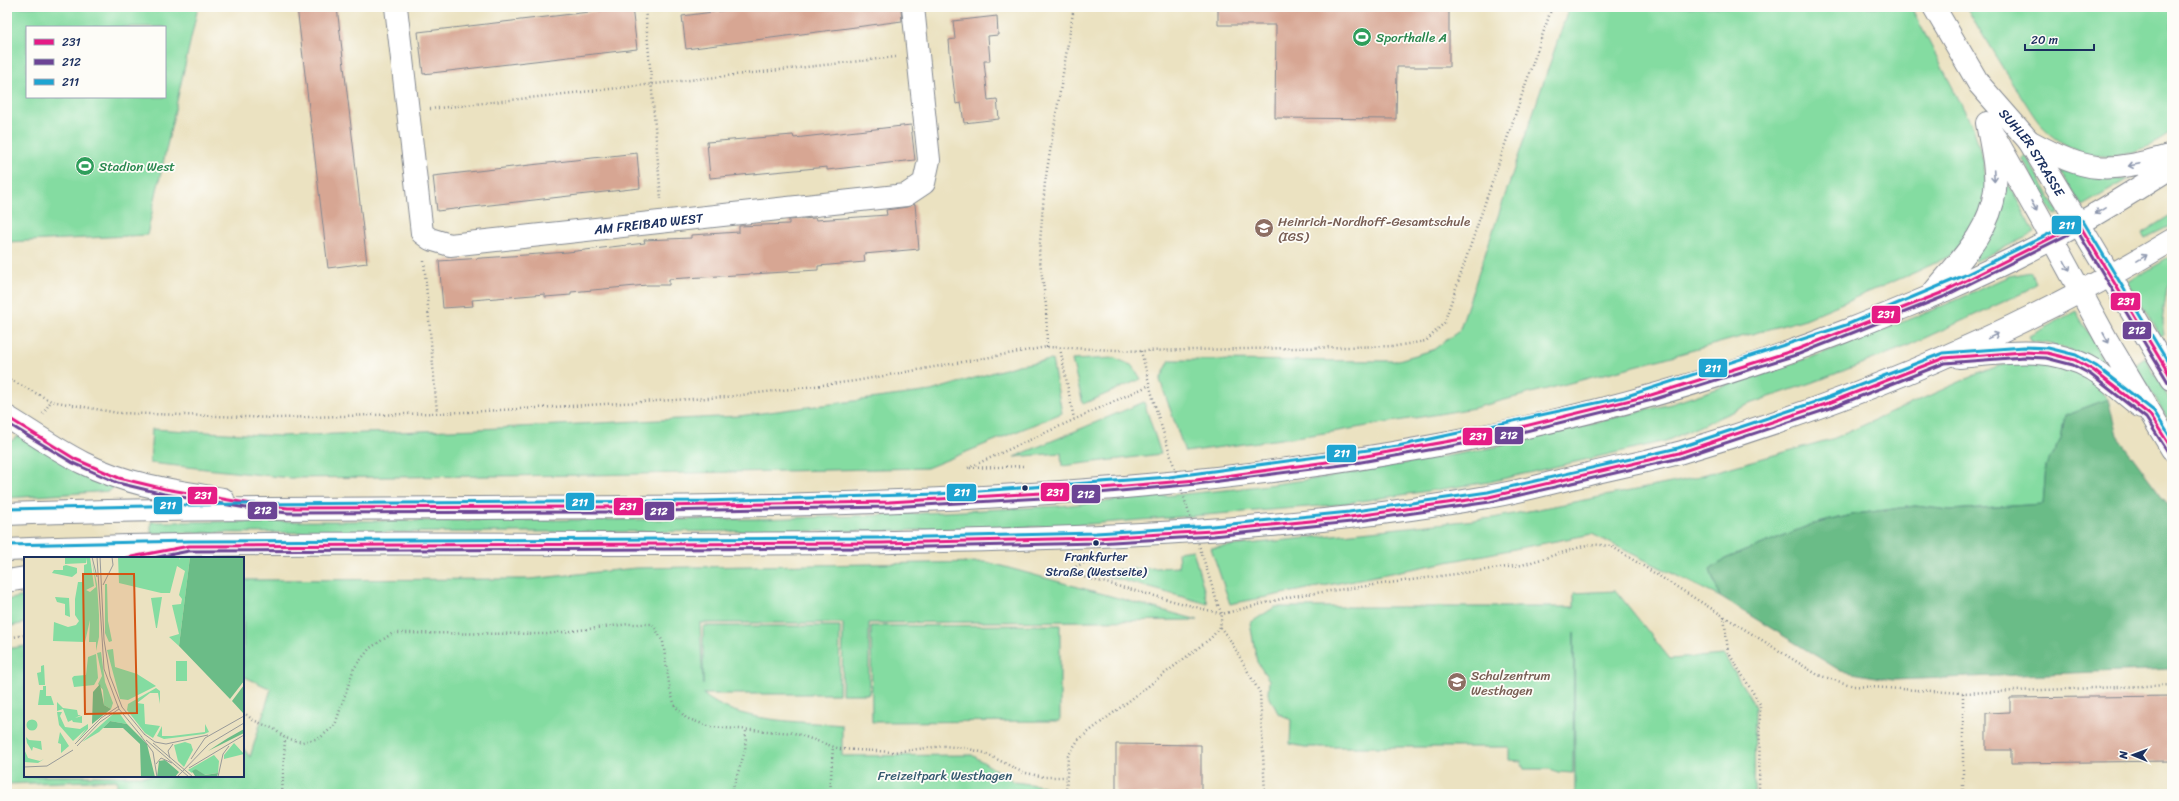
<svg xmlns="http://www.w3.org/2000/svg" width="2179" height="801" font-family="Sriracha,sans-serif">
	<rect width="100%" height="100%" fill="#fdfcf7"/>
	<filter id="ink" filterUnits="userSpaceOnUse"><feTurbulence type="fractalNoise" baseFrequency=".025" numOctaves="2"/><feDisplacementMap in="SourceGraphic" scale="8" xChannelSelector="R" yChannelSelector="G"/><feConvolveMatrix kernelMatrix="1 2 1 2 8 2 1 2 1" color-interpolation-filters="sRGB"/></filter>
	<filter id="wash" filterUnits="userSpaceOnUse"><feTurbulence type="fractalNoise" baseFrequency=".012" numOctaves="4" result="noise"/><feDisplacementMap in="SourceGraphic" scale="16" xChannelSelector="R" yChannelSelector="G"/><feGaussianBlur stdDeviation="0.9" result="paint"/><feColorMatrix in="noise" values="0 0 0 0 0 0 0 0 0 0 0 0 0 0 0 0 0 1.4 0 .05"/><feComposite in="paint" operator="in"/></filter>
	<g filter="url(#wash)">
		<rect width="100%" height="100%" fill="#ebe2c1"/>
		<path fill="#84dca1" stroke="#508680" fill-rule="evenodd" d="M7 7H198L147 235 7 242ZM27 27H165V97H27Z
			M1569 7H1911L1973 127 1984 163 1986 189 1982 210 1971 233 1950 256 1916 272 1802 320 1654 361 1474 408 1332 432 1185 452 1160 380 1170 360 1395 361 1433 350 1459 331Z
			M1966 7H2172V132C2129 163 2083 167 2043 127 2033 117 2026 102 2017 90 1999 63 1983 35 1966 7Z
			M2026 156 2059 213 2054 215 2022 158Z
			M2060 171 2105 179H2129L2082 206Z
			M2006 183H2008L2035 233 1976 261 1974 260Z
			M2172 214V225L2145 238 2142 233Z
			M2172 256V279L2167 288 2162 322 2164 335 2160 336 2128 282Z
			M2032 272 2036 284 2027 291 1905 347 1822 379 1752 403 1666 441 1489 482 1334 505 1063 526 888 531 151 533V522L759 519 887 515 1059 506 1236 489 1329 477 1486 449 1671 404 1815 356 1931 311 2009 276Z
			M2076 311 2103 360 2097 364C2074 351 2059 343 2032 342L2029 336Z
			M1115 358 1133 366 1141 379 1083 404 1072 360Z
			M2145 358 2172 404V426L2135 365Z
			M1052 360 1062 413 927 468 588 475 290 478 150 463 152 429 280 436 479 429 739 416 931 391 1018 365Z
			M2023 361 2070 367 2092 382 2108 399 2065 415 2061 439 2046 466 2043 504 1950 510 1915 506 1856 514 1810 525 1725 559 1710 570 1720 597 1592 534 1230 604 1211 548 1493 518 1681 481 1835 438 1975 375 1998 366Z
			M1144 402 1161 454 1062 466 1061 453 1014 457Z
			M18 436 111 485 113 488 110 491 7 498V444Z
			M1193 550 1208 604 1089 571 1179 567 1178 552Z
			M987 562 1198 620 869 623V694H842L843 623H700L703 685V626H840L839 694H703C736 723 800 721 842 725V756L972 755 1015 782 1043 786 1054 794H117V780L7 784V649L25 646V776H243V748L250 757 271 689 243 676V580L530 579 636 568Z
			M1616 591 1670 659 1724 655 1755 706 1754 794H1575L1574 633 1573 773 1558 772 1549 769H1524L1521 761 1509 760V747H1305L1290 744 1291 720 1278 713 1268 694 1269 680 1257 662 1250 623 1275 607H1574V593Z
			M25 596V623L7 627V600Z
			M1060 625V721L872 722 871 626Z"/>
		<path fill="#6bbc87" stroke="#437672" d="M2108 399 2117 436 2172 510V669L1893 680 1841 671 1720 597 1710 570 1725 559 1810 525 1856 514 1915 506 1950 510 2043 504 2046 466 2061 439 2065 415Z"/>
		<g id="blocks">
			<path fill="#d7a693" d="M297 7H337L367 263 328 268Z
				M632 7 637 49 423 74 418 32Z
				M751 7H901L902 21 686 49 682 16Z
				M1218 7H1449V67H1397L1396 119 1275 118 1276 25H1218Z
				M997 16 998 35 988 36 990 61H984L988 100 997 99 999 119 964 123 961 103 956 104 951 65 949 40 955 39 953 21Z
				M911 125 915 160 827 170V167L710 178 707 142 793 135 794 138Z
				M637 153 640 188 437 211 433 176Z
				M915 204 919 249 864 254 865 262 818 266V270L669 279V285H647L571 292V295L545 297V294L472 300 473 306 443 308 439 261 568 252 645 243 644 240 691 238V235L739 232V226L789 224V220L815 218 816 220 887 215 886 210 907 207Z
				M2172 696V761L2011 763V750H1986V713L2010 712V698Z
				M1116 744 1201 745V794H1116Z"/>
		</g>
	</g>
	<g filter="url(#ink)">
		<use href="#blocks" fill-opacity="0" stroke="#838890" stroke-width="1"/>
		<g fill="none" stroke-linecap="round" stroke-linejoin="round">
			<defs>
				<g id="minor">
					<path id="s1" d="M396 7 422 233 430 239 450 245 906 195 924 183 929 160 913 7"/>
					<path id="s2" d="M1934 7 1979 84 2029 141 2079 224"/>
					<path d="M1988 125 2052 239"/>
				</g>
				<path id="tertiary" d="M2029 141C2090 174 2106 173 2172 155
					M2079 224 2172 379
					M2052 239 2108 342 2172 449
					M1932 294C1958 262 1990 233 1995 190 1997 169 1991 145 1987 123
					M1959 357C2005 353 2051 345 2092 369 2109 379 2125 395 2141 407
					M7 417C32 432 57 450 83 463 127 485 175 491 223 499
					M7 514C619 492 1259 558 1843 332 1916 303 1988 274 2057 236 2096 215 2134 191 2172 167
					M7 550C319 537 631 549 943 541 1125 537 1307 529 1487 497 1520 492 1552 482 1585 475 1617 467 1650 461 1682 452 1854 401 2019 332 2172 240
					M7 581 25 578"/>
			</defs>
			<use href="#minor" stroke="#838890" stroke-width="24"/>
			<use href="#tertiary" stroke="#838890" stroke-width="24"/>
			<path stroke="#838890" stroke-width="2.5" stroke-dasharray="1 3" stroke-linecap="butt" d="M645 7 661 199
				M430 109 896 57
				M424 261 437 412
				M1047 347 1046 305 1039 254 1045 182 1074 7
				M1060 348 1074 419
				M1141 351 1155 406
				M7 378 51 401 118 413 279 418 467 412 726 397 855 381 1047 347 1141 351 1396 346 1426 341 1444 323 1552 7
				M43 414 51 401
				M968 468 1150 385
				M970 468 1023 466
				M1065 572 1222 614 1220 627 1211 638 1078 740 1068 756 1066 794
				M1065 572 1090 560
				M1218 605 1222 614 1293 596 1522 565 1590 544 1611 546 1818 675 1854 686 1963 693 2172 685
				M1724 616 1728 652 1760 704 1759 794
				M1220 627 1230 640 1260 693 1265 794
				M7 638 25 635
				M243 712 253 720 274 729 285 738 302 742 320 738 335 725 354 668 370 648 393 633 547 634 629 624H653L663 642 670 690 675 706 686 718 711 727 794 733 840 749 893 752 944 746 965 748 985 753 1022 772 1044 777H1066
				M2171 778H2172
				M282 794 285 738
				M731 794 745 751 746 731
				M830 794 833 746
				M1963 794V693"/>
			<use href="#minor" stroke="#fff" stroke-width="22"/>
			<use href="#tertiary" stroke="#fff" stroke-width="22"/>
			<path stroke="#838890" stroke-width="2.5" stroke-dasharray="1 3" stroke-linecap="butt" d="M1155 406 1218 605"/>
			<defs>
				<path id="bus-1" d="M2079 224 2172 379
					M7 417 75 459 119 478 165 489 252 504 288 508 605 507 889 502 1042 493 1196 480 1349 459 1501 432 1651 395 1798 349 1941 293 2079 224
					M126 558 189 546 882 543 1096 538 1212 531 1350 517 1489 497 1679 453 1826 404 1944 358 2024 352 2047 353 2075 360 2093 370 2150 415 2172 449"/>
				<path id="bus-2" d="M2075 227 2168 382
					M7 423 73 463 118 483 164 494 252 509 288 513 605 512 889 507 1043 498 1197 484 1350 464 1502 437 1652 400 1799 354 1943 297 2081 228
					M153 558 189 551 882 548 1096 543 1213 536 1351 522 1490 502 1680 458 1828 409 1945 363 2024 357 2046 358 2073 365 2090 374 2146 418 2168 452"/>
				<path id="bus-3" d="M7 509 239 504 705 501 938 494 1169 477 1398 446 1624 397 1846 325 1963 276 2079 219 2083 221 2172 369
					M7 545 189 541 882 538 1096 533 1212 526 1349 512 1488 492 1678 448 1824 399 1943 353 2024 347 2048 348 2076 355 2096 366 2154 411 2172 440"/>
			</defs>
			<use href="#bus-1" stroke="#fdfcf7" stroke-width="6"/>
			<use href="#bus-2" stroke="#fdfcf7" stroke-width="6"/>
			<use href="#bus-3" stroke="#fdfcf7" stroke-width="6"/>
			<use href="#bus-1" stroke="#e51b85" stroke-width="3"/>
			<use href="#bus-2" stroke="#6c4495" stroke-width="3"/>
			<use href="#bus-3" stroke="#1ea4d1" stroke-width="3"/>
		</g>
		<defs><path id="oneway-shaft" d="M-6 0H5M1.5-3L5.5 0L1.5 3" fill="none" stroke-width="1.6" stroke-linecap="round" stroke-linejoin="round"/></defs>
		<g stroke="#8d97ae">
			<use href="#oneway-shaft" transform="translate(2134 165) rotate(168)"/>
			<use href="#oneway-shaft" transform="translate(1994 176) rotate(87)"/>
			<use href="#oneway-shaft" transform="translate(2034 206) rotate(61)"/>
			<use href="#oneway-shaft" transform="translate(2100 211) rotate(149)"/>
			<use href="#oneway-shaft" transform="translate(2142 258) rotate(-31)"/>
			<use href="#oneway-shaft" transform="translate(2067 266) rotate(62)"/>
			<use href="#oneway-shaft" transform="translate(1993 336) rotate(-26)"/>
			<use href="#oneway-shaft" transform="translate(2106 338) rotate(61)"/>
		</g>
	</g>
	<defs>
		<symbol id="stadium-disc" viewBox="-11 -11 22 22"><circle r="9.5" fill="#2e9e5b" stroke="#fdfcf7"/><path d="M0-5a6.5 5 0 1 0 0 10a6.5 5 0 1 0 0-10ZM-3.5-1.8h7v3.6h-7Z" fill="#fff"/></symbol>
		<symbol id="school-disc" viewBox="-11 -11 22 22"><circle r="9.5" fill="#8d6e63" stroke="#fdfcf7"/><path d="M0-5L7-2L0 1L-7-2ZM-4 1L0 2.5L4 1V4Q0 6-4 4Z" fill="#fff"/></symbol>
	</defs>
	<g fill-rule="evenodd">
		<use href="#stadium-disc" x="1351" y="26" width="22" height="22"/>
		<use href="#stadium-disc" x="74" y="155" width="22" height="22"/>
		<use href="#school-disc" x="1253" y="217" width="22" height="22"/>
		<use href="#school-disc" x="1446" y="671" width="22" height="22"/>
	</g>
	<g fill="#1b2f5e" stroke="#fdfcf7" stroke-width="1.5">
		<circle cx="1025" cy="488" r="3.5"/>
		<circle cx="1096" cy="543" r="3.5"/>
	</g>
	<g text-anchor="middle" stroke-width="3.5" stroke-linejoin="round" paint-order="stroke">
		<g font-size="12" fill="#1b2f5e" stroke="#fdfcf7">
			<text x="1096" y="561">Frankfurter<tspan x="1096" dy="15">Straße (Westseite)</tspan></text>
		</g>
		<g font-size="13" fill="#27864d" stroke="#fdfcf7" text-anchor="start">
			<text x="1376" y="42">Sporthalle A</text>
			<text x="99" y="171">Stadion West</text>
		</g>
		<g font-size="13" fill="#1b2f5e" stroke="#fdfcf7">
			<text dy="5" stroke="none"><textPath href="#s2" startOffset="176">SUHLER STRASSE</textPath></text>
			<text dy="5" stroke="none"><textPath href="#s1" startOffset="458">AM FREIBAD WEST</textPath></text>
		</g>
		<g font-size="13" fill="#785e54" stroke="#fdfcf7" text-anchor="start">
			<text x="1278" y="226">Heinrich-Nordhoff-Gesamtschule<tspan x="1278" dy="15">(IGS)</tspan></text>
			<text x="1471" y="680">Schulzentrum<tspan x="1471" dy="15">Westhagen</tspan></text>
		</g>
		<g font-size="13" fill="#355a6f" stroke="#fdfcf7">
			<text x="945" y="780">Freizeitpark Westhagen</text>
		</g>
	</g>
	<g transform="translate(24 557)">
		<rect width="220" height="220" fill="#ebe2c1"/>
		<path d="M41 0H66L70 29 62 33 66 35 72 30 68 4 73 27 75 58V80L72 94V85H65L66 63 61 85 29 84 30 65 44 70 52 68 55 64 51 58V42L54 25H60V8L63 7V1L62 6 41 7ZM94 0H156L155 3 157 0H166L155 89 145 80 155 77 148 48 157 47 158 42 155 38 161 14 153 9 146 36H137L95 26ZM42 8 53 11V16L48 20 28 16 30 13H39V9ZM81 27H83L84 64 88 84 85 85 81 76ZM31 40 45 41 46 60 41 58V47L33 45ZM138 40 133 71H132L127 41ZM89 92 91 110 113 117 132 129 104 143 96 142 83 93ZM77 95 81 125 89 146 87 152 80 148 79 133 74 127 78 119 73 96ZM72 97 74 121 70 128 50 130 48 121 50 119 62 118 64 100ZM152 104H163V124H152ZM20 108 21 128H15L13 116 17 115V109ZM19 129H22V139H27L30 148H14L16 133H19ZM132 131 136 134V147L134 136H126L113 146 120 147 121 167 136 169 129 181 121 176 103 153 104 147ZM33 145 39 151 53 153 54 158H57L51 161 58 159V166L49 165 48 163 44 165 39 152 33 154ZM33 155H38L36 159 41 170 56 172 64 167V172L52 185 62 172 49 184 35 168ZM89 157H96L103 167 86 164 75 175 58 185ZM2.5 168a5.5 5.5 0 1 1 11 0a5.5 5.5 0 1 1-11 0ZM181 167 185 175 180 177 140 182 133 179 138 169V179H148L181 175ZM36 175 45 189 37 196V187L34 186ZM2 180 5 183 17 184 18 193 9 190 8 194 3 186ZM161 185 167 187 169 193 160 210 154 204 150 188ZM210 186 220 197 200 202V198ZM0 192 4 201 16 204 20 202 14 206 0 205ZM190 198 195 204 194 216 180 218 172 212 168 216 164 213Z" fill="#84dca1"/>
		<path d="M166 0H220V124L206 142 155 89ZM76 127 80 148 87 152 68 167 69 135ZM220 128V156H219L208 144ZM86 164 103 167 123 187 131 220H117L116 187 99 171H79ZM220 172V176L184 194 204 181ZM141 203 155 215 151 220H133L135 204ZM172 212 181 218 194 216 193 220 171 219 168 214Z" fill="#6bbc87"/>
		<path fill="none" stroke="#989a99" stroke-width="1" d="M68 0 73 20M73 0 80 112 95 152 118 180M76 0 80 83 86 119 98 150 121 178M79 28 89 8 88 0M120 177 131 185 142 187 184 178M117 179 129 195 133 220M122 183 165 220M129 186 169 220M51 187 77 161 95 149M53 189 76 165 95 152M146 201 144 194 149 187M167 202 181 181 220 159M132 207 137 201 148 206M0 210 23 209 49 193M165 211 220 178M153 220 185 187 220 166M194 220 199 197 205 189"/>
		<path fill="#d45514" fill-opacity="0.15" stroke="#d45514" stroke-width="2" d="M59 17H110L113 156 61 157Z"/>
		<rect width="220" height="220" fill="none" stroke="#1b2f5e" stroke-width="2"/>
	</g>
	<g stroke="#fdfcf7" stroke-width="1.5">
		<rect x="2051" y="215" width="31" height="20" rx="4" fill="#1ea4d1"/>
		<rect x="2110" y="292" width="31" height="19" rx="4" fill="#e51b85"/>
		<rect x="1871" y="305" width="30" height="19" rx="4" fill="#e51b85"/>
		<rect x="2122" y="321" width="30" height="19" rx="4" fill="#6c4495"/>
		<rect x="1698" y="358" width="30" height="20" rx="4" fill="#1ea4d1"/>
		<rect x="1494" y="426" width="30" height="19" rx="4" fill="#6c4495"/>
		<rect x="1462" y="427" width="31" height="19" rx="4" fill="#e51b85"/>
		<rect x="1326" y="444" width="31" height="19" rx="4" fill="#1ea4d1"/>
		<rect x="1040" y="482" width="30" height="20" rx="4" fill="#e51b85"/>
		<rect x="946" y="483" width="31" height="19" rx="4" fill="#1ea4d1"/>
		<rect x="1071" y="484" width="30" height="20" rx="4" fill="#6c4495"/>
		<rect x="187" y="486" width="31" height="19" rx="4" fill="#e51b85"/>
		<rect x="565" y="492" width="30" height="19" rx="4" fill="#1ea4d1"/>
		<rect x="153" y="496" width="30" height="19" rx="4" fill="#1ea4d1"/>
		<rect x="613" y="497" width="31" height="19" rx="4" fill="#e51b85"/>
		<rect x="247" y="501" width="31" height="19" rx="4" fill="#6c4495"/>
		<rect x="644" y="501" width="31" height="20" rx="4" fill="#6c4495"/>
	</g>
	<g font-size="11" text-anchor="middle" font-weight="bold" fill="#fff">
		<text x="2067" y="229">211</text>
		<text x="2126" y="305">231</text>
		<text x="1886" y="318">231</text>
		<text x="2137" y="334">212</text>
		<text x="1713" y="372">211</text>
		<text x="1509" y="439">212</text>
		<text x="1478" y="440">231</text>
		<text x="1342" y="457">211</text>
		<text x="1055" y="496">231</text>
		<text x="962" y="496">211</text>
		<text x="1086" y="498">212</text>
		<text x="203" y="499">231</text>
		<text x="580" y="506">211</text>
		<text x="168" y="509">211</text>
		<text x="628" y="510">231</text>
		<text x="263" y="514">212</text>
		<text x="659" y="515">212</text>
	</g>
	<rect width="2179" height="801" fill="none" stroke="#fdfcf7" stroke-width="24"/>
	<rect x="26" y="26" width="140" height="72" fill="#fdfcf7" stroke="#a3aaba"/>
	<rect x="34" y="39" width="20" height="6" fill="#e51b85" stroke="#a3aaba"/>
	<text x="62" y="46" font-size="12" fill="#1b2f5e">231</text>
	<rect x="34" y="59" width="20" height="6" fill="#6c4495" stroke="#a3aaba"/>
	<text x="62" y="66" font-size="12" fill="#1b2f5e">212</text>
	<rect x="34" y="79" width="20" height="6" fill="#1ea4d1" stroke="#a3aaba"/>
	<text x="62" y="86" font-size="12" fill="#1b2f5e">211</text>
	<g transform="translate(2133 755) rotate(271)" stroke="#fdfcf7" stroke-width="3" paint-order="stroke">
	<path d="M0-3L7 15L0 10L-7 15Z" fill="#1b2f5e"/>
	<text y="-6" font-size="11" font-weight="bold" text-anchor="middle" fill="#1b2f5e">N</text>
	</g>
	<path d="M2025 44v6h69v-6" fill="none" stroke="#1b2f5e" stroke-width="2"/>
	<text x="2031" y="44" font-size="12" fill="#1b2f5e" stroke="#fdfcf7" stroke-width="3" paint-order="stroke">20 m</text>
</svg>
